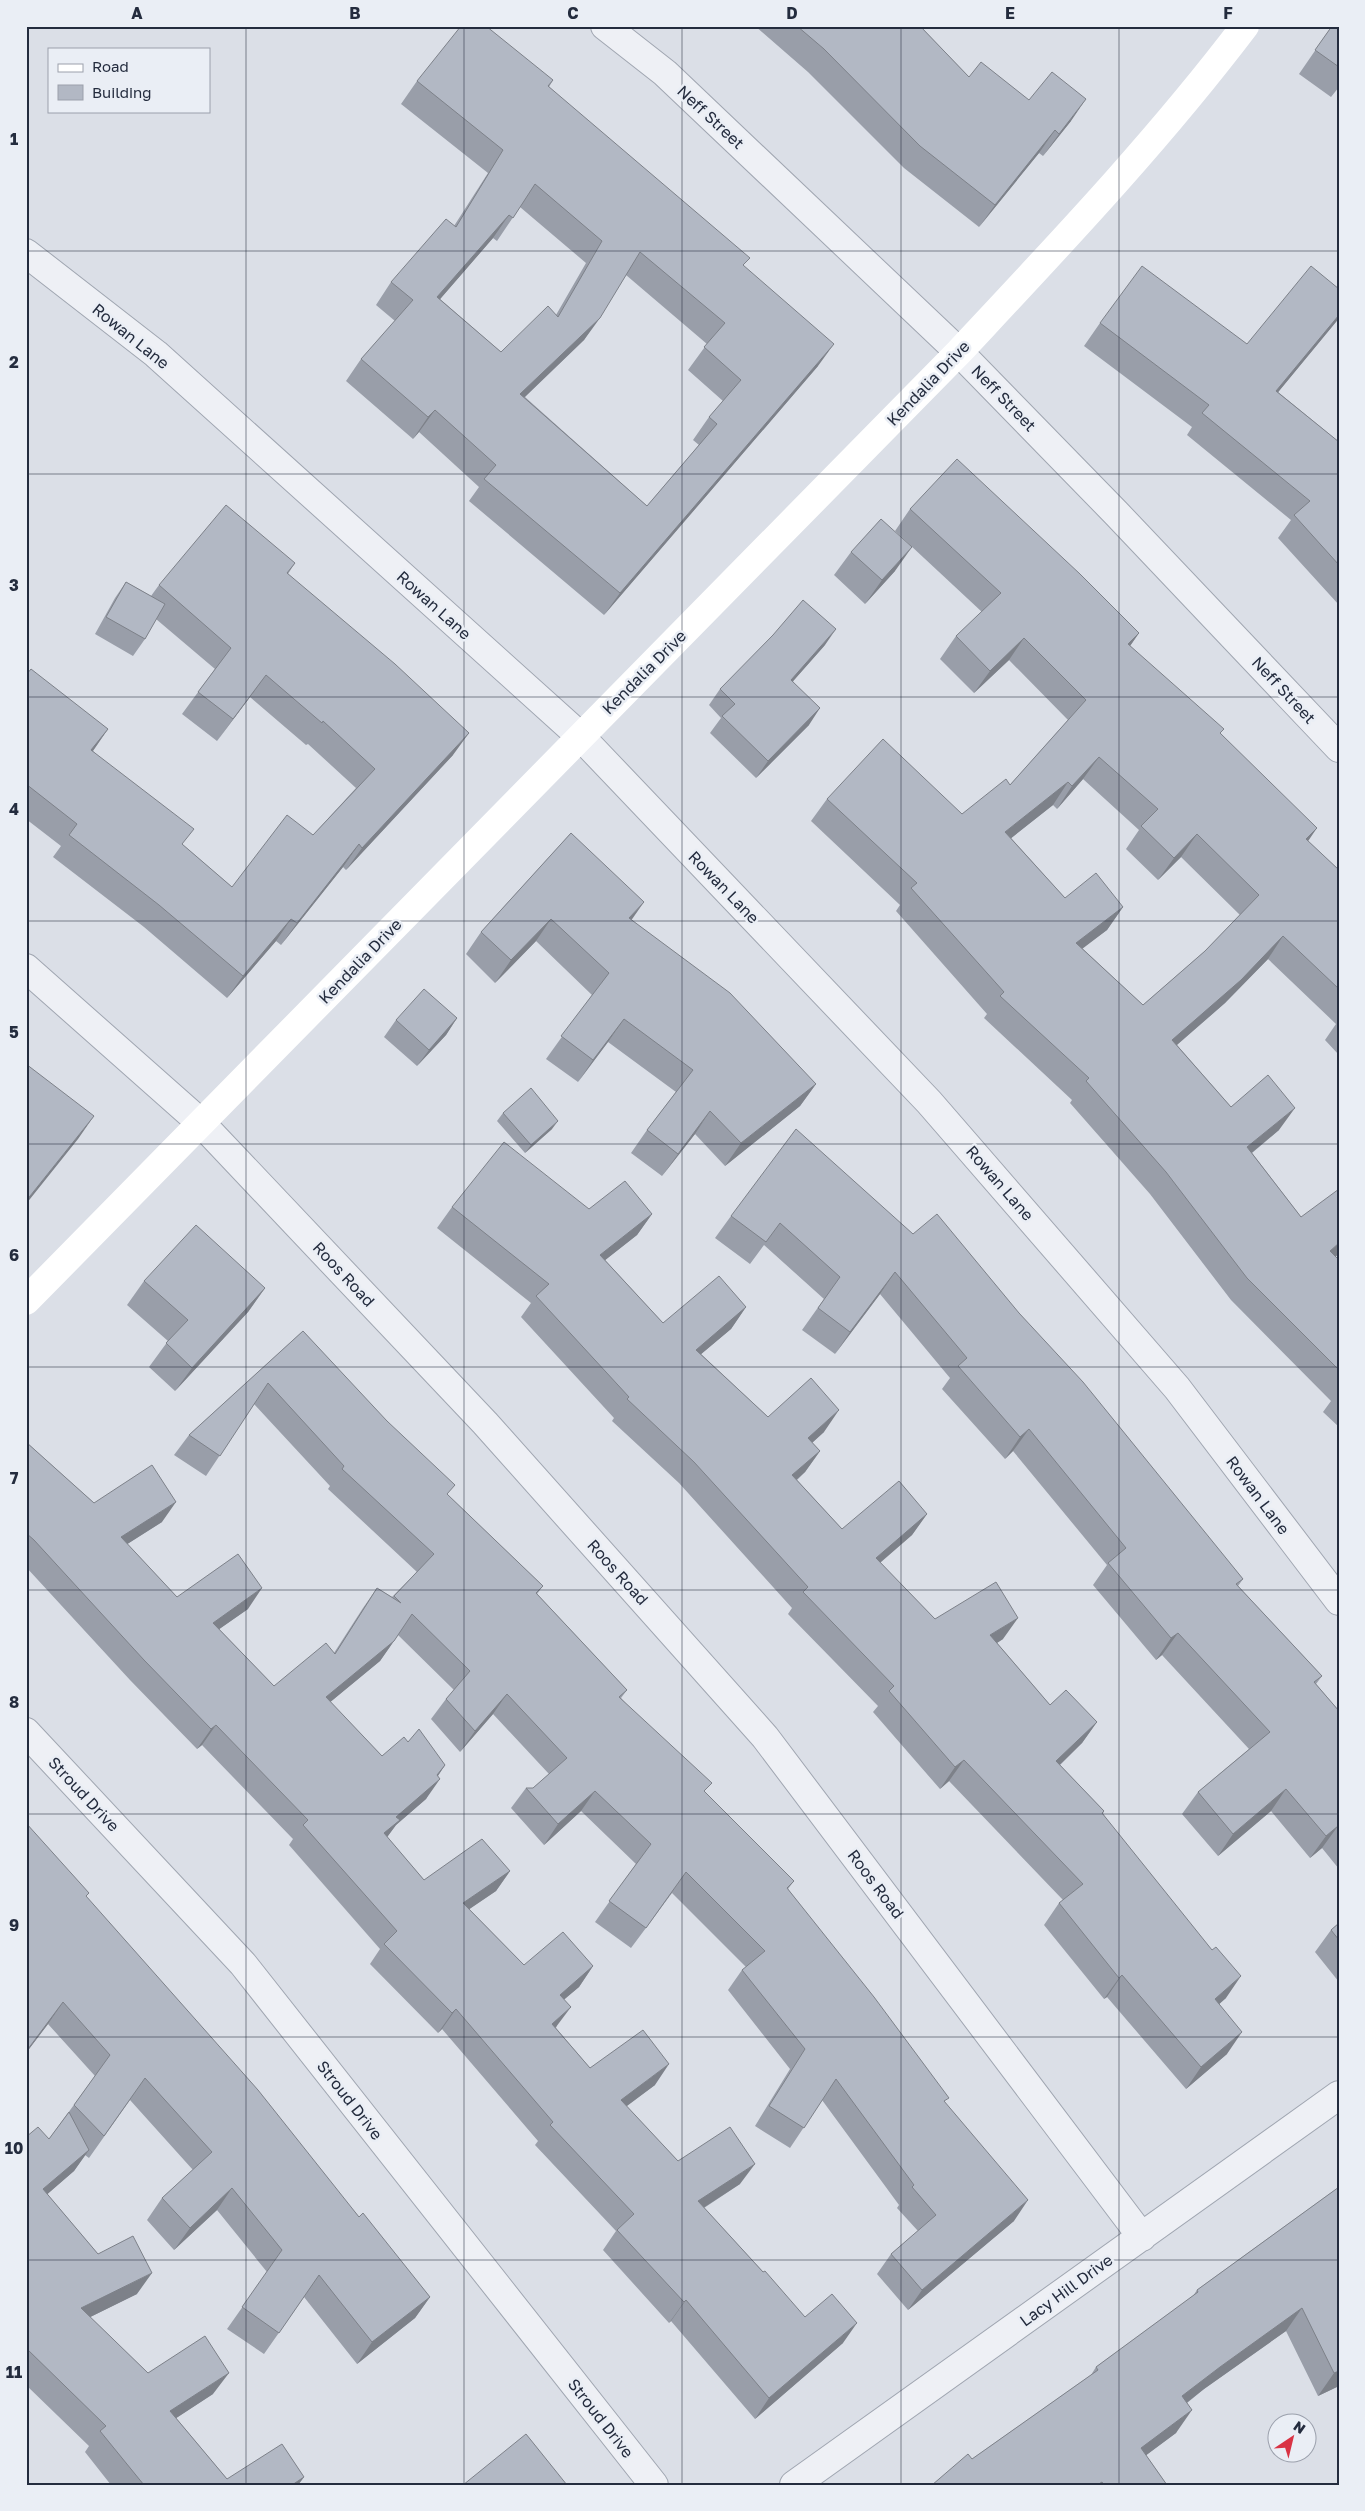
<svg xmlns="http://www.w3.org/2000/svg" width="1365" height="2511" font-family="'Golos Text',sans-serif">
	<rect width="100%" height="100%" fill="#dbdfe7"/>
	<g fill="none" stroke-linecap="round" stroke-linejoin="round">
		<defs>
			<path id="street" d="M605 26 665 73 959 352 1116 513 1339 748
				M26 253 156 354 580 736 929 1102 1177 1388 1339 1601
				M26 968 201 1123 485 1423 765 1737 1142 2237
				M26 1732 243 1964 654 2485
				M794 2485 1339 2095"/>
		</defs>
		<use href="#street" stroke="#a0a6b1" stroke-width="30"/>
		<use href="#street" stroke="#eef0f5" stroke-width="28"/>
		<path stroke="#fff" stroke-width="28" d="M26 1301 959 352C1058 246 1157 142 1245 26"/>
	</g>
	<path fill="#999ea9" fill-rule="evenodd" d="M755 26H920L969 77 1029 100 1071 121 1043 156 1039 153 979 227 904 168 808 72Z
		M1332 26H1339V87L1331 97 1299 74Z
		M553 80 549 87 744 266 818 366 604 615 469 501 479 487 419 432 413 439 346 381 361 359 395 321 376 305 391 282 454 226 488 173 401 104 417 81ZM520 207 586 263 556 315 501 352 440 299 493 238 497 241ZM626 275 707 344 688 370 723 401 709 417 693 440 699 445 647 506 525 397 584 340Z
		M1339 289V318L1278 392 1339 442V605L1278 538 1291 520 1187 435 1192 427 1084 346 1100 323 1247 344Z
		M910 509 1139 633 1130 646 1221 734 1308 841 1339 870V1055L1325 1040 1336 1024 1268 959 1225 1003 1177 1045 1231 1107 1279 1130 1252 1153 1301 1217 1339 1260V1427L1323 1412 1331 1401 1231 1300 1150 1194 1070 1103 1072 1100 984 1018 987 1014 896 911 900 905 811 821 827 799 962 814 1010 785 1068 720 1009 660 974 693 940 659 956 636 982 612 895 531ZM1083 779 1139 830 1126 849 1158 880 1181 857 1240 915 1205 951 1143 1005 1082 948 1107 930 1123 907 1065 898 1011 838 1053 805 1057 809Z
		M851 552 895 571 865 604 834 575Z
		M295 563 288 574 453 755 346 870 343 867 281 945 276 941 227 998 144 927 53 857 61 846 26 819V675L108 729 93 751 183 845 232 887 313 835 356 788 308 744 306 745 250 697 217 741 182 714 215 669 156 619 145 639 133 656 95 634 115 598 126 582 151 596 159 585Z
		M825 645 793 681 809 725 756 778 710 733 721 718 709 705 720 689Z
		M571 833 632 920 816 1084 800 1106 725 1166 695 1134 662 1176 631 1153 647 1130 676 1092 608 1042 578 1082 546 1059 592 995 536 941 495 983 466 954 481 932Z
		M457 1018 446 1035 417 1066 384 1037 396 1020Z
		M503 1113 552 1129 525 1153 497 1121Z
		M452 1207 589 1209 652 1214 637 1235 605 1260 663 1323 746 1307 731 1329 701 1354 768 1417 824 1432 812 1443 820 1451 805 1472 797 1480 842 1529 927 1514 912 1535 880 1563 935 1619 1003 1639 997 1643 1050 1705 1097 1722 1082 1743 1060 1765 1104 1811 1103 1814 1226 1998 1219 2004 1227 2054 1186 2089 1107 1997 1104 1999 1044 1925 1059 1903 1063 1900 949 1781 940 1789 873 1712 878 1706 788 1614 792 1608 679 1483 612 1421 614 1418 521 1317 531 1303 437 1228Z
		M731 1216 913 1234 1019 1313 1243 1579 1238 1586 1322 1676 1316 1684 1339 1711V1869L1322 1848 1310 1858 1271 1811 1218 1856 1182 1814 1198 1792 1249 1749 1162 1655 1156 1660 1093 1585 1107 1565 1013 1451 1005 1459 942 1389 950 1378 880 1294 835 1354 802 1330 824 1299 764 1245 750 1264 715 1238Z
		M144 1281 265 1288 248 1312 175 1391 149 1367 168 1341 127 1305Z
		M303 1331 448 1495 543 1586 537 1594 627 1690 621 1698 705 1792 794 1881 788 1889 945 2103 1014 2221 908 2310 877 2274 891 2254 918 2231 897 2208 899 2205 822 2100 790 2148 755 2126 790 2069 728 1990 742 1970 746 1967 672 1893 631 1948 595 1922 636 1864 581 1811 544 1845 511 1808 526 1788H533L549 1774 493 1714 460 1752 431 1719 446 1699 454 1690 398 1635 380 1661 330 1702 382 1756 408 1742 445 1765 438 1776 426 1799 396 1825 387 1837 424 1880 510 1871 496 1891 469 1909 524 1965 593 1966 579 1987 564 1999 556 2028 590 2068 655 2085 626 2106 678 2161 740 2184 704 2208 805 2317 843 2343 755 2419 671 2321 669 2323 603 2250 616 2231 535 2145 538 2141 442 2029 438 2033 370 1964 380 1949 289 1845 293 1839 202 1745 197 1749 130 1680 26 1567V1442L94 1503 162 1522 127 1544 177 1597 248 1609 219 1629 274 1686 334 1653 363 1608 377 1588 392 1597 417 1572 328 1489 330 1486 254 1404 206 1476 174 1455 189 1435Z
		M26 1823 86 1897 359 2217 430 2297 415 2318 357 2364 304 2297 264 2354 227 2329 267 2272 217 2210 174 2250 147 2220 162 2198 193 2170 130 2100 89 2158 85 2155 74 2171 47 2194 98 2254 137 2294 90 2317 148 2373 213 2394 176 2418 227 2479 304 2477 298 2485H111L85 2452 89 2446 26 2385V2137L49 2139 95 2076 48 2024 26 2053Z
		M1339 1923V1982L1315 1952 1331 1930Z
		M1339 2187V2386L1318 2396 1286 2331 1204 2389 1187 2403 1176 2433 1146 2455 1167 2485H932L972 2459 1091 2375 1096 2367 1193 2296 1197 2290Z"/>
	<path fill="#7d8189" d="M1086 99 1071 121 1043 156 1059 134Z
		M1055 130 1039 153 979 227 995 205Z
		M509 215 493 238 422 320 437 297Z
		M1339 315V318L1336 322 1261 413 1276 391Z
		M600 318 584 340 505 416 520 394Z
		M834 344 818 366 604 615 620 593Z
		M435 410 419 432 413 439 428 417Z
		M912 547 895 571 865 604 882 580Z
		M836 629 825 645 780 696 791 680Z
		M1139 633 1123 656 1128 644Z
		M1024 638 1009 660 974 693 990 671Z
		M266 675 250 697 217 741 233 719Z
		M820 708 809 725 756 778 768 761Z
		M108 729 92 752 91 750Z
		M469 733 453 755 346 870 362 848Z
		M1099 757 1083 779 1057 809 1072 786Z
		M1068 782 1053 805 990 855 1005 832Z
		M1317 828 1302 850 1306 839Z
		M1197 834 1181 857 1158 880 1174 858Z
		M359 844 343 867 281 945 297 923Z
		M644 902 628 925 629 918Z
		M1123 907 1107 930 1061 965 1076 943Z
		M291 919 276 941 227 998 243 976Z
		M551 919 536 941 495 983 511 960Z
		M1283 936 1268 959 1225 1003 1156 1063 1172 1040Z
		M457 1018 446 1035 417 1066 429 1050Z
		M624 1019 608 1042 578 1082 593 1060Z
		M816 1084 800 1106 725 1166 741 1143Z
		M1295 1108 1279 1130 1231 1170 1247 1147Z
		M710 1111 695 1134 662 1176 678 1154Z
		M94 1116 78 1139 26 1204V1201Z
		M558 1121 552 1129 525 1153 531 1145Z
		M652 1214 637 1235 585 1276 600 1255Z
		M1339 1243V1254L1314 1273 1330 1251Z
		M895 1272 880 1294 835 1354 850 1332Z
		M265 1288 248 1312 175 1391 192 1368Z
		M746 1307 731 1329 681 1371 696 1350Z
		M839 1410 824 1432 793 1460 808 1438Z
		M1029 1429 1013 1451 1005 1459 1020 1437Z
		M820 1451 805 1472 777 1497 792 1475Z
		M176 1502 162 1522 107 1557 121 1537Z
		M927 1514 912 1535 861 1579 876 1558Z
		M262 1588 248 1609 198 1644 213 1623Z
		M1018 1618 1003 1639 975 1657 990 1635Z
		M1178 1633 1162 1655 1156 1660 1171 1638Z
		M394 1641 380 1661 311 1718 326 1697Z
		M507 1694 493 1714 460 1752 475 1731Z
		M1097 1722 1082 1743 1041 1783 1056 1761Z
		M216 1725 202 1745 197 1749 211 1729Z
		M964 1760 949 1781 940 1789 955 1767Z
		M445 1765 431 1786 440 1779 426 1799 396 1825 385 1840 369 1854 396 1817Z
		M1286 1789 1271 1811 1218 1856 1233 1834Z
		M595 1791 581 1811 544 1845 558 1824Z
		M1338 1826 1322 1848 1310 1858 1326 1836Z
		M510 1871 496 1891 449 1923 463 1903Z
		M593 1966 579 1987 546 2015 560 1995Z
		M1122 1975 1107 1997 1104 1999 1119 1978Z
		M1241 1976 1226 1998 1200 2021 1215 1999Z
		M63 2002 48 2024 26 2053V2052Z
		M571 2007 556 2027 538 2044 552 2024Z
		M456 2009 442 2029 438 2033 452 2013Z
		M1242 2032 1227 2054 1186 2089 1201 2067Z
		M669 2064 655 2085 607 2121 621 2100Z
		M89 2150 74 2171 28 2211 43 2189Z
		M755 2164 740 2184 683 2221 698 2201Z
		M232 2188 217 2210 174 2250 190 2228Z
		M1028 2200 1014 2221 908 2310 922 2290Z
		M152 2273 137 2294 66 2329 81 2308Z
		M430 2297 415 2318 357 2364 372 2342Z
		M686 2300 671 2321 669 2323 684 2302Z
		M1302 2308 1286 2331 1204 2389 1166 2419 1182 2396 1220 2367Z
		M857 2323 843 2343 755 2419 769 2398Z
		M1339 2371V2386L1318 2396 1334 2373Z
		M229 2373 213 2394 155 2432 170 2411Z
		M1192 2410 1176 2433 1125 2471 1141 2448Z
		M304 2477 298 2485H292Z"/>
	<path fill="#b2b8c4" stroke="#7d8189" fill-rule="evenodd" d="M461 26H486L553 80 548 86 750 258 743 265 834 344 620 593 484 479 496 465 435 410 428 417 361 359 413 300 391 282 446 219 456 227 503 150 417 81ZM535 184 602 241 558 317 548 306 501 352 437 297 509 215 513 218ZM640 252 725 323 704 347 741 380 709 417 717 424 647 506 520 394 600 318Z
		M797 26H920L969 77 981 62 1029 100 1052 72 1086 99 1059 134 1055 130 995 205 920 146 824 49Z
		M1332 26H1339V67L1315 50Z
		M1142 266 1247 344 1311 266 1339 289V315L1276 391 1339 442V565L1294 515 1310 501 1202 413 1209 405 1100 323Z
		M957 459 1080 574 1139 633 1128 644 1224 729 1220 733 1317 828 1306 839 1339 870V989L1283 936 1241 980 1172 1040 1231 1107 1268 1075 1295 1108 1247 1147 1301 1217 1339 1189V1243L1330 1251 1339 1260V1370L1247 1278 1166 1172 1086 1081 1089 1078 1000 996 1004 992 911 888 917 883 827 799 883 739 962 814 1006 779 1010 785 1086 700 1024 638 990 671 956 636 1001 593 910 509ZM1099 757 1158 809 1141 826 1174 858 1197 834 1259 895 1205 951 1143 1005 1076 943 1123 907 1096 873 1065 898 1005 832 1068 782 1072 786Z
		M226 505 295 563 287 573 395 664 469 733 362 848 359 844 297 923 291 919 243 976 159 905 69 835 77 824 26 784V675L31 669 108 729 91 750 194 829 182 844 232 887 287 815 313 835 375 769 323 721 322 723 266 675 233 719 198 692 231 648 159 585Z
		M881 519 912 547 882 580 851 552Z
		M126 582 165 604 145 639 106 617Z
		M803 600 836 629 791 680 820 708 768 761 722 716 735 704 720 689 773 635Z
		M571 833 644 902 629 918 730 993 816 1084 741 1143 710 1111 678 1154 647 1130 693 1070 624 1019 593 1060 561 1036 609 973 551 919 511 960 481 932Z
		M424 989 457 1018 429 1050 396 1020Z
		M26 1064 94 1116 26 1201Z
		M531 1088 558 1121 531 1145 503 1113Z
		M796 1129 913 1234 937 1214 1019 1313 1083 1382 1243 1579 1236 1584 1322 1676 1314 1682 1339 1711V1827L1338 1826 1326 1836 1286 1789 1233 1834 1198 1792 1270 1732 1178 1633 1171 1638 1108 1563 1126 1548 1029 1429 1020 1437 958 1366 967 1358 895 1272 850 1332 818 1308 840 1277 780 1223 766 1242 731 1216Z
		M504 1142 589 1209 625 1181 652 1214 600 1255 663 1323 719 1276 746 1307 696 1350 768 1417 811 1378 839 1410 808 1438 820 1451 792 1475 842 1529 899 1481 927 1514 876 1558 935 1619 996 1582 1018 1618 990 1635 1050 1705 1066 1690 1097 1722 1056 1761 1104 1811 1102 1813 1212 1950 1216 1947 1241 1976 1215 1999 1242 2032 1201 2067 1122 1975 1119 1978 1059 1903 1083 1884 964 1760 955 1767 889 1691 894 1686 803 1592 808 1587 694 1462 627 1399 629 1397 536 1296 549 1284 452 1207Z
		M196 1225 265 1288 192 1368 166 1343 188 1320 144 1281Z
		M303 1331 387 1421 455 1485 447 1494 543 1586 536 1593 627 1690 619 1697 712 1783 704 1791 794 1881 787 1888 874 1997 949 2098 944 2101 1028 2200 922 2290 891 2254 936 2215 912 2187 914 2185 836 2079 804 2128 769 2106 805 2049 742 1970 765 1951 686 1872 646 1928 609 1901 651 1844 595 1791 558 1824 526 1788H533L567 1758 507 1694 475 1731 446 1699 470 1671 412 1614 394 1641 326 1697 382 1756 404 1737 408 1742 419 1729 445 1765 437 1775 440 1779 396 1817 400 1820 384 1833 424 1880 482 1839 510 1871 463 1903 524 1965 563 1932 593 1966 560 1995 571 2007 552 2024 590 2068 643 2030 669 2064 621 2100 678 2161 730 2127 755 2164 698 2201 763 2272 765 2271 805 2317 832 2294 857 2323 769 2398 686 2300 684 2302 617 2230 634 2214 550 2125 553 2122 456 2009 452 2013 384 1944 397 1931 303 1825 308 1820 216 1725 211 1729 144 1660 34 1540 26 1533V1442L94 1503 152 1465 176 1502 121 1537 177 1597 238 1554 262 1588 213 1623 274 1686 326 1643 335 1654 377 1588 401 1603 394 1596 434 1554 342 1469 344 1466 268 1383 220 1456 189 1435Z
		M26 1823 89 1893 86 1896 258 2090 359 2217 363 2213 430 2297 372 2342 319 2275 279 2333 242 2307 282 2250 232 2188 190 2228 162 2198 212 2152 145 2078 104 2136 74 2105 110 2055 63 2002 28 2049 26 2048Z
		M1339 1923V1940L1331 1930Z
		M69 2112 89 2150 43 2189 98 2254 133 2236 152 2273 81 2308 148 2373 205 2336 229 2373 170 2411 227 2479 282 2444 304 2477 292 2485H144L100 2431 106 2426 26 2348V2137L38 2127 49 2139Z
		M1339 2187V2371L1334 2373 1302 2308 1220 2367 1182 2396 1192 2410 1141 2448 1167 2485H1104L1102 2482 1097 2485H932L968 2454 972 2459 1098 2370 1096 2367 1198 2292 1197 2290Z
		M526 2434 567 2485H463Z"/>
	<path fill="none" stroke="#242c3e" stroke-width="1" stroke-opacity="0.55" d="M246 26V2485M464 26V2485M682 26V2485M901 26V2485M1119 26V2485M26 251H1339M26 474H1339M26 697H1339M26 921H1339M26 1144H1339M26 1367H1339M26 1590H1339M26 1814H1339M26 2037H1339M26 2260H1339"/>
	<g text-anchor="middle" stroke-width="5" stroke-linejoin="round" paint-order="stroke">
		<g font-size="16" fill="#242c3e" stroke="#eaeef5">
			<text transform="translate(711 117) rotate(43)" y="6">Neff Street</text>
			<text transform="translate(131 336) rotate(39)" y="6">Rowan Lane</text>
			<text transform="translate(928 383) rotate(-46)" y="6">Kendalia Drive</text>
			<text transform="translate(1004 398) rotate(46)" y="6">Neff Street</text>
			<text transform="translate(434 605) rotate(42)" y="6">Rowan Lane</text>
			<text transform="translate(644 672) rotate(-45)" y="6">Kendalia Drive</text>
			<text transform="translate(1284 690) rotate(47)" y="6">Neff Street</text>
			<text transform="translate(724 887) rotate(46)" y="6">Rowan Lane</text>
			<text transform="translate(360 961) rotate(-46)" y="6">Kendalia Drive</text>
			<text transform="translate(1000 1183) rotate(49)" y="6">Rowan Lane</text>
			<text transform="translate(344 1274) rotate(47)" y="6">Roos Road</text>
			<text transform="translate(1258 1495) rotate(53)" y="6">Rowan Lane</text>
			<text transform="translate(618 1572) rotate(48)" y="6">Roos Road</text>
			<text transform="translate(84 1794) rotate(47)" y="6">Stroud Drive</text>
			<text transform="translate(876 1884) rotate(53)" y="6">Roos Road</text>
			<text transform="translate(350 2100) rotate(52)" y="6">Stroud Drive</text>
			<text transform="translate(1066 2290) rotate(-36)" y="6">Lacy Hill Drive</text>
			<text transform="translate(601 2418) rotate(52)" y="6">Stroud Drive</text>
		</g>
	</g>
	<rect width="1365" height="2511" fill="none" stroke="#eaeef5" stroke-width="55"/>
	<rect x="48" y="48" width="162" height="65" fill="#eaeef5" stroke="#9ba0ac"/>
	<rect x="58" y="64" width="25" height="8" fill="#ffffff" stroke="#9ba0ac"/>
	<text x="92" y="72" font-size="15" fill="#242c3e">Road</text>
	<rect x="58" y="85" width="25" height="15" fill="#b2b8c4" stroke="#9ba0ac"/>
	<text x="92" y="98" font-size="15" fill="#242c3e">Building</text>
	<g transform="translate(1292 2438) rotate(35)"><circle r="24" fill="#eaeef5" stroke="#9ba0ac"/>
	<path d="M0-4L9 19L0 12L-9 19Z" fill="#d93344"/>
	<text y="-8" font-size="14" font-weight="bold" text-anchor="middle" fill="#242c3e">N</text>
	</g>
	<rect x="28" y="28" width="1310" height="2456" fill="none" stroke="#242c3e" stroke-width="2"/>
	<g font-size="16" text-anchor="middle" font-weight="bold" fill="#242c3e">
		<text x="137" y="19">A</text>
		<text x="355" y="19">B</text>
		<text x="573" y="19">C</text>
		<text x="792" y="19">D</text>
		<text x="1010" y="19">E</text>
		<text x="1228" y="19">F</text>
		<text x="14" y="145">1</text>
		<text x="14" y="368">2</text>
		<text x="14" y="591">3</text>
		<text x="14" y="815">4</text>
		<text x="14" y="1038">5</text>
		<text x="14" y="1261">6</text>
		<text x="14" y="1484">7</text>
		<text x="14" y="1708">8</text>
		<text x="14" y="1931">9</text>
		<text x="14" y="2154">10</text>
		<text x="14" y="2378">11</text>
	</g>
</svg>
